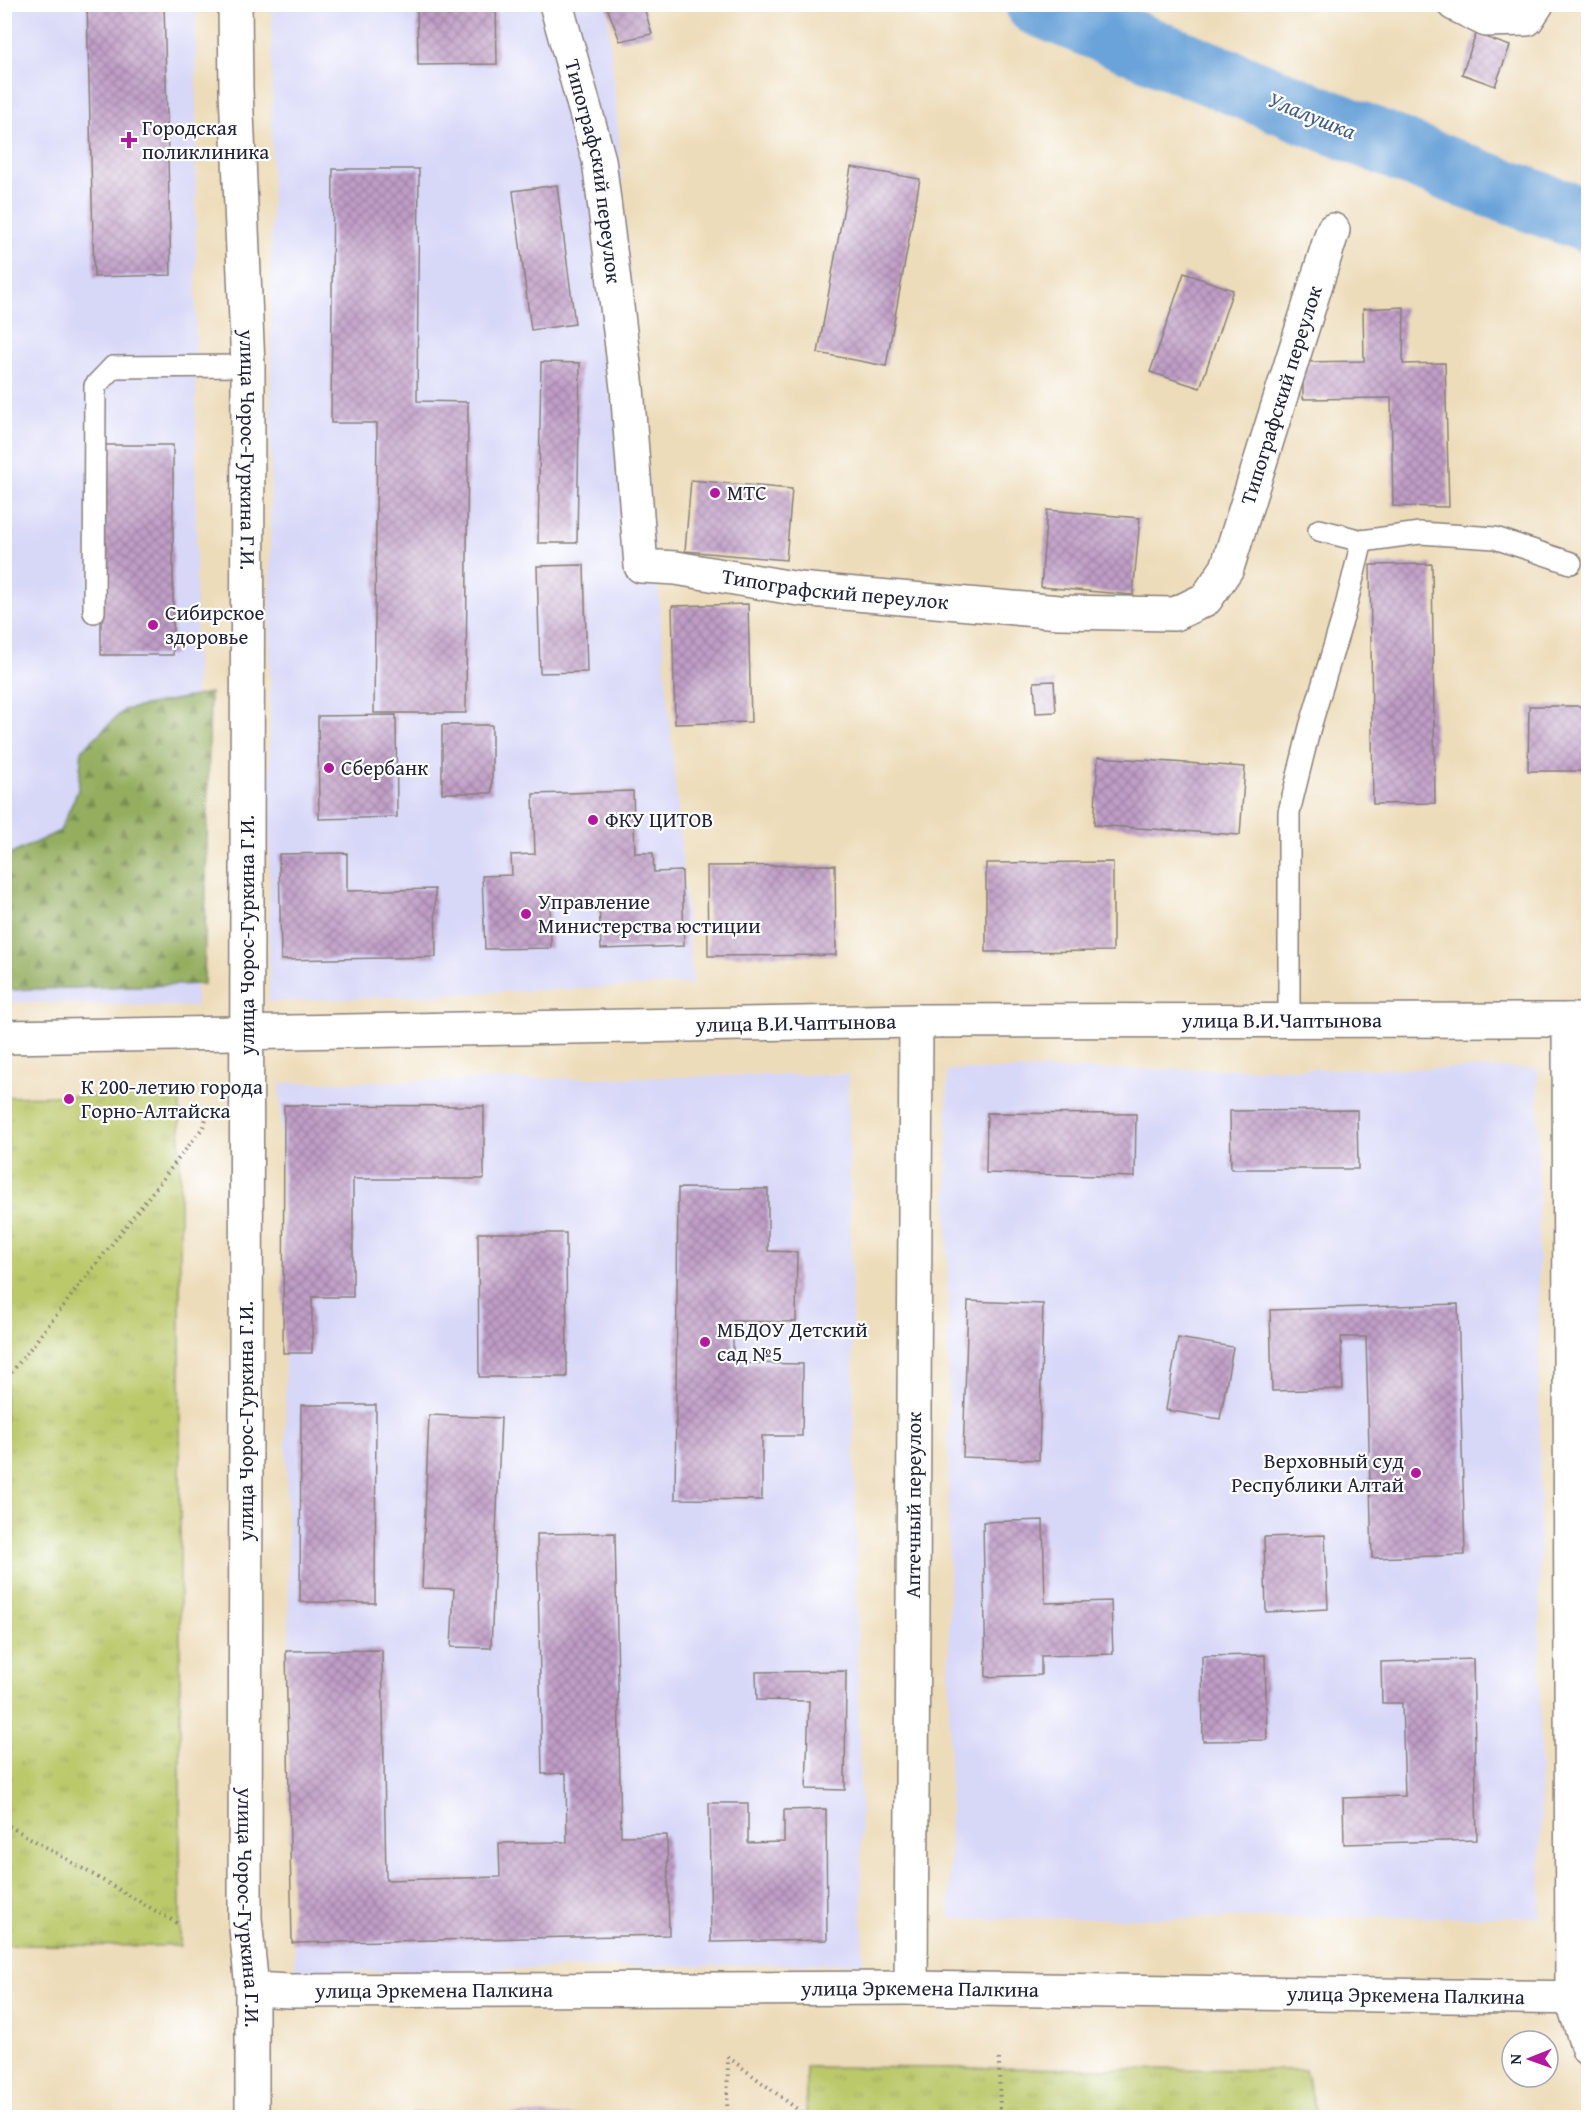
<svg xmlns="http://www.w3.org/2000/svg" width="1593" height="2122" font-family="'Gentium Book Plus',serif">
	<defs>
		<pattern id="forest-firs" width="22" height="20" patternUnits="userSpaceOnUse" patternTransform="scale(1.5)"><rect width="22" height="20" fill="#94ad5f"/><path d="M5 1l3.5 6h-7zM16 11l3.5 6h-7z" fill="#788c50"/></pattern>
		<pattern id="park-tufts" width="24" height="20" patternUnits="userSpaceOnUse" patternTransform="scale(1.5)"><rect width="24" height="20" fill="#bbc96b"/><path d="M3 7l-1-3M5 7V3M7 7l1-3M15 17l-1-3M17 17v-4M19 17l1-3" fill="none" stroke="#a0ac5e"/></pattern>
		<pattern id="building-cross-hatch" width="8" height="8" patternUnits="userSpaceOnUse" patternTransform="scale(1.5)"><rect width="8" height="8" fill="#c09ec6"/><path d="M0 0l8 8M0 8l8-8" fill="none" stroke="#9c80a2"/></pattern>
	</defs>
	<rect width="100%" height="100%" fill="#fff"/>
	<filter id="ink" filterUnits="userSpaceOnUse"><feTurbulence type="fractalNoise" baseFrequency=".0167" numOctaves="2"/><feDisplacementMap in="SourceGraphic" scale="12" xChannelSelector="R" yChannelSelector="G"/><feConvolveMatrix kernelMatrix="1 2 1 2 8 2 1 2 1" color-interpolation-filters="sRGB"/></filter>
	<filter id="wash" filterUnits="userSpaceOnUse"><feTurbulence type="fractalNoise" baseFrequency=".008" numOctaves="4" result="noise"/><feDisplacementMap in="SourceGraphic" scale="24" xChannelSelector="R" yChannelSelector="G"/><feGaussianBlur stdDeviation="1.35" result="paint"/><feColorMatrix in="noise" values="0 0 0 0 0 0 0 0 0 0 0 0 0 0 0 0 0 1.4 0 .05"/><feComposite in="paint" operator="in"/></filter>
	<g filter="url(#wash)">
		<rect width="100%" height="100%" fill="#eddcb9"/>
		<path fill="#d7d7f8" d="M5 5H196V1007L5 1002Z
			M272 5H607L693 984 269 1002Z
			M1538 1068 1541 1917 950 1919 947 1070Z
			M848 1074 863 1963 295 1973 280 1083Z"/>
		<path fill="url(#forest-firs)" stroke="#5b684d" stroke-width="1.5" d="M210 693 204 984 5 990V857L60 831 78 790 82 750 124 710Z"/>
		<path fill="url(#park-tufts)" stroke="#6e7653" stroke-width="1.5" d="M180 1094V1946L5 1945V1097Z
			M806 2067 1305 2070 1318 2117H806Z"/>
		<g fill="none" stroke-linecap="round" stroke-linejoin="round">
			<path stroke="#6aa3d9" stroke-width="64" d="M1037 4 1470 178 1588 221"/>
		</g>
		<g id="blocks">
			<path fill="url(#building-cross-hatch)" d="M87 4H164L171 275 94 277Z
				M417 4H496L497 64 418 65Z
				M615 4H643L652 34 620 41 607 7Z
				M1476 34 1510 46 1495 86 1462 74Z
				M851 167 920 179 886 366 818 353Z
				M333 169H419L417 401 468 402 466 713H374L377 423H331Z
				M557 185 575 324 531 330 513 191Z
				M1184 273 1233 290 1200 388 1150 372Z
				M1404 307 1403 364 1445 363 1449 507 1393 506 1391 398 1303 399V362L1364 361 1363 309Z
				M541 362 580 363 577 543H538Z
				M101 445H173V655H101Z
				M691 480 792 489 786 560 685 551Z
				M1047 510 1140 518 1133 595 1041 587Z
				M1432 564 1435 803 1373 804 1370 565Z
				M584 565 587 672 540 673 537 566Z
				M748 604 751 722 675 724 672 606Z
				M1054 681 1056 712 1036 713 1034 682Z
				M1529 706H1588V771H1528Z
				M396 715 397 817 319 819 318 716Z
				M442 725H492V793H442Z
				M1098 757 1245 767 1240 835 1094 825Z
				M633 791 635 853H653L654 872 682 871 684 946 601 949 599 901 550 903 551 948 485 949 482 876 512 875 511 855 535 854 533 794Z
				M347 853V891L435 889 436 957 281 960 279 854Z
				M1113 862V951L986 952V863Z
				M835 865 836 955 708 956 707 866Z
				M284 1105 484 1106V1179H353V1297H312V1353H283Z
				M1357 1110 1358 1169H1231L1230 1111Z
				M987 1113 1136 1114 1135 1177 986 1173Z
				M678 1188 768 1189V1251L797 1252 796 1322 733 1321V1363L803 1364 802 1436H762V1500L675 1499Z
				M478 1233H566L567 1377H479Z
				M968 1301 1043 1304 1039 1460 963 1457Z
				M1458 1304 1465 1555 1372 1558 1366 1337H1341L1343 1389 1272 1391 1270 1310Z
				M1178 1338 1233 1347 1220 1419 1166 1410Z
				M301 1405H376L375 1603 300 1602Z
				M429 1415 501 1418 491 1648 451 1647 454 1589 422 1588Z
				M1043 1520 1045 1603 1111 1601 1113 1654 1041 1656V1675L986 1677 983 1522Z
				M615 1533 621 1836 667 1835 669 1935 292 1943 286 1651 382 1650 386 1880 500 1877 499 1843 567 1842 566 1773 542 1774 537 1534Z
				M1325 1535 1328 1609 1266 1612 1264 1537Z
				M1265 1655 1267 1740 1203 1741 1202 1656Z
				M1473 1659 1477 1840 1344 1844 1343 1798 1405 1796 1402 1703H1382L1381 1662Z
				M846 1671 845 1790 806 1789 809 1701 757 1700 756 1672Z
				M709 1803H748V1843L784 1842V1810L826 1809 827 1940 711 1942Z
				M412 2112 612 2116V2118H412Z"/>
		</g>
	</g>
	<g filter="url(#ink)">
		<use href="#blocks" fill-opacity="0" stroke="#887f7a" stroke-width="1.5"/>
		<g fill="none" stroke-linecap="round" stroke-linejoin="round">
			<defs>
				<path id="service" d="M1319 530 1362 541
					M94 612 95 386 113 367 248 366
					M1289 1022V812L1310 727 1344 614 1362 541 1420 533 1495 538 1571 563"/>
				<g id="minor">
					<path id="s1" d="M556 4 599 160 627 388 641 566 676 568 799 589 1059 612 1175 614 1206 599 1227 568 1333 230"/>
					<path d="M1454 4 1486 20 1527 19 1537 4"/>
					<path d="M1569 1020 1572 1999 1588 2049"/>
					<path id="s2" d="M4 1037 916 1021 1588 1020"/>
					<path id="s3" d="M911 1988 916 1021"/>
					<path id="s4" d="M252 1989 290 1991 911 1988 1588 1998"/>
				</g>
				<g id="primary">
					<path id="s5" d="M235 4 236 90 248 366 245 1918 252 1989V2118"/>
				</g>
			</defs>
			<use href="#service" stroke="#887f7a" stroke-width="24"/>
			<use href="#minor" stroke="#887f7a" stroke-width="36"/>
			<use href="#primary" stroke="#887f7a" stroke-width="36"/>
			<path stroke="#887f7a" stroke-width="4" stroke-dasharray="1.5 4.5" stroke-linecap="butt" d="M4 1382 204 1126 209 1107
				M4 1823 180 1925
				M728 2057 809 2118
				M999 2059 1000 2118
				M727 2118 728 2058"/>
			<use href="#service" stroke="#fff" stroke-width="21"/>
			<use href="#minor" stroke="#fff" stroke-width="33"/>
			<use href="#primary" stroke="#fff" stroke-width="33"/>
		</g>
	</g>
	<g fill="#b5179e" stroke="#fff" stroke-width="2">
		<path d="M126 131h6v6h6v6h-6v6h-6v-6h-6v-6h6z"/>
		<circle cx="715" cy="493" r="6"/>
		<circle cx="153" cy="625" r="6"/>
		<circle cx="329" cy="768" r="6"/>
		<circle cx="593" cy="820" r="6"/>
		<circle cx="526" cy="914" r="6"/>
		<circle cx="69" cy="1099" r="6"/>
		<circle cx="705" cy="1342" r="6"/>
		<circle cx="1416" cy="1473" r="6"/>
	</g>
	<g text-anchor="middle" stroke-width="4.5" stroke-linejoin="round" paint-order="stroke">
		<g font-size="21" fill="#22223b" stroke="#fff" text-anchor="start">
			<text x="142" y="135">Городская<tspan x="142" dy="24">поликлиника</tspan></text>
			<text x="727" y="500">МТС</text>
			<text x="165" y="620">Сибирское<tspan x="165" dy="24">здоровье</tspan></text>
			<text x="341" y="775">Сбербанк</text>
			<text x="605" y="827">ФКУ ЦИТОВ</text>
			<text x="538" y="909">Управление<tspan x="538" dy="24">Министерства юстиции</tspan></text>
			<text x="81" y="1094">К 200-летию города<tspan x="81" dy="24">Горно-Алтайска</tspan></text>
			<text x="717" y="1337">МБДОУ Детский<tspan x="717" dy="24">сад №5</tspan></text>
			<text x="1404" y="1468" text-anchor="end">Верховный суд<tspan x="1404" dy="24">Республики Алтай</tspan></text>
		</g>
		<g font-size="21" fill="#22223b" stroke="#fff">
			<text dy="7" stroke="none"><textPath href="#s1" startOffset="172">Типографский переулок</textPath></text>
			<text dy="7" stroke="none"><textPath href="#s1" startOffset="1360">Типографский переулок</textPath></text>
			<text dy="7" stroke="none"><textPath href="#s5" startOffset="446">улица Чорос-Гуркина Г.И.</textPath></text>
			<text dy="7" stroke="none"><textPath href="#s1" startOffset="766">Типографский переулок</textPath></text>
			<text transform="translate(247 935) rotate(-90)" y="7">улица Чорос-Гуркина Г.И.</text>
			<text dy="7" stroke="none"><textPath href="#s2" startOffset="1278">улица В.И.Чаптынова</textPath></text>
			<text dy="7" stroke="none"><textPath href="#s2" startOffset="792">улица В.И.Чаптынова</textPath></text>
			<text transform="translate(246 1421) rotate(-90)" y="7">улица Чорос-Гуркина Г.И.</text>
			<text dy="7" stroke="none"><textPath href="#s3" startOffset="483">Аптечный переулок</textPath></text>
			<text dy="7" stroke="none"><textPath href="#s5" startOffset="1904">улица Чорос-Гуркина Г.И.</textPath></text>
			<text dy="7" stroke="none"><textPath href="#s4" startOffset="182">улица Эркемена Палкина</textPath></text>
			<text dy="7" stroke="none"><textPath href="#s4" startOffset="668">улица Эркемена Палкина</textPath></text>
			<text dy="7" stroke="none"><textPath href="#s4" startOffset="1154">улица Эркемена Палкина</textPath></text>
		</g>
		<g font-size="22" font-style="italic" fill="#425c82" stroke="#fff">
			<text transform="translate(1312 115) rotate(22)" y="8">Улалушка</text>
		</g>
	</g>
	<rect width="1593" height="2122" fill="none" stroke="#fff" stroke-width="24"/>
	<g transform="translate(1530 2059) rotate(269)"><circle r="28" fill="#ffffff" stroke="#a7a7b1" stroke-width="1.5"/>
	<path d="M0-4.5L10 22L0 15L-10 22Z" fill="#b5179e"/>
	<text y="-9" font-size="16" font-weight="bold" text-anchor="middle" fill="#22223b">N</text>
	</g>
</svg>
